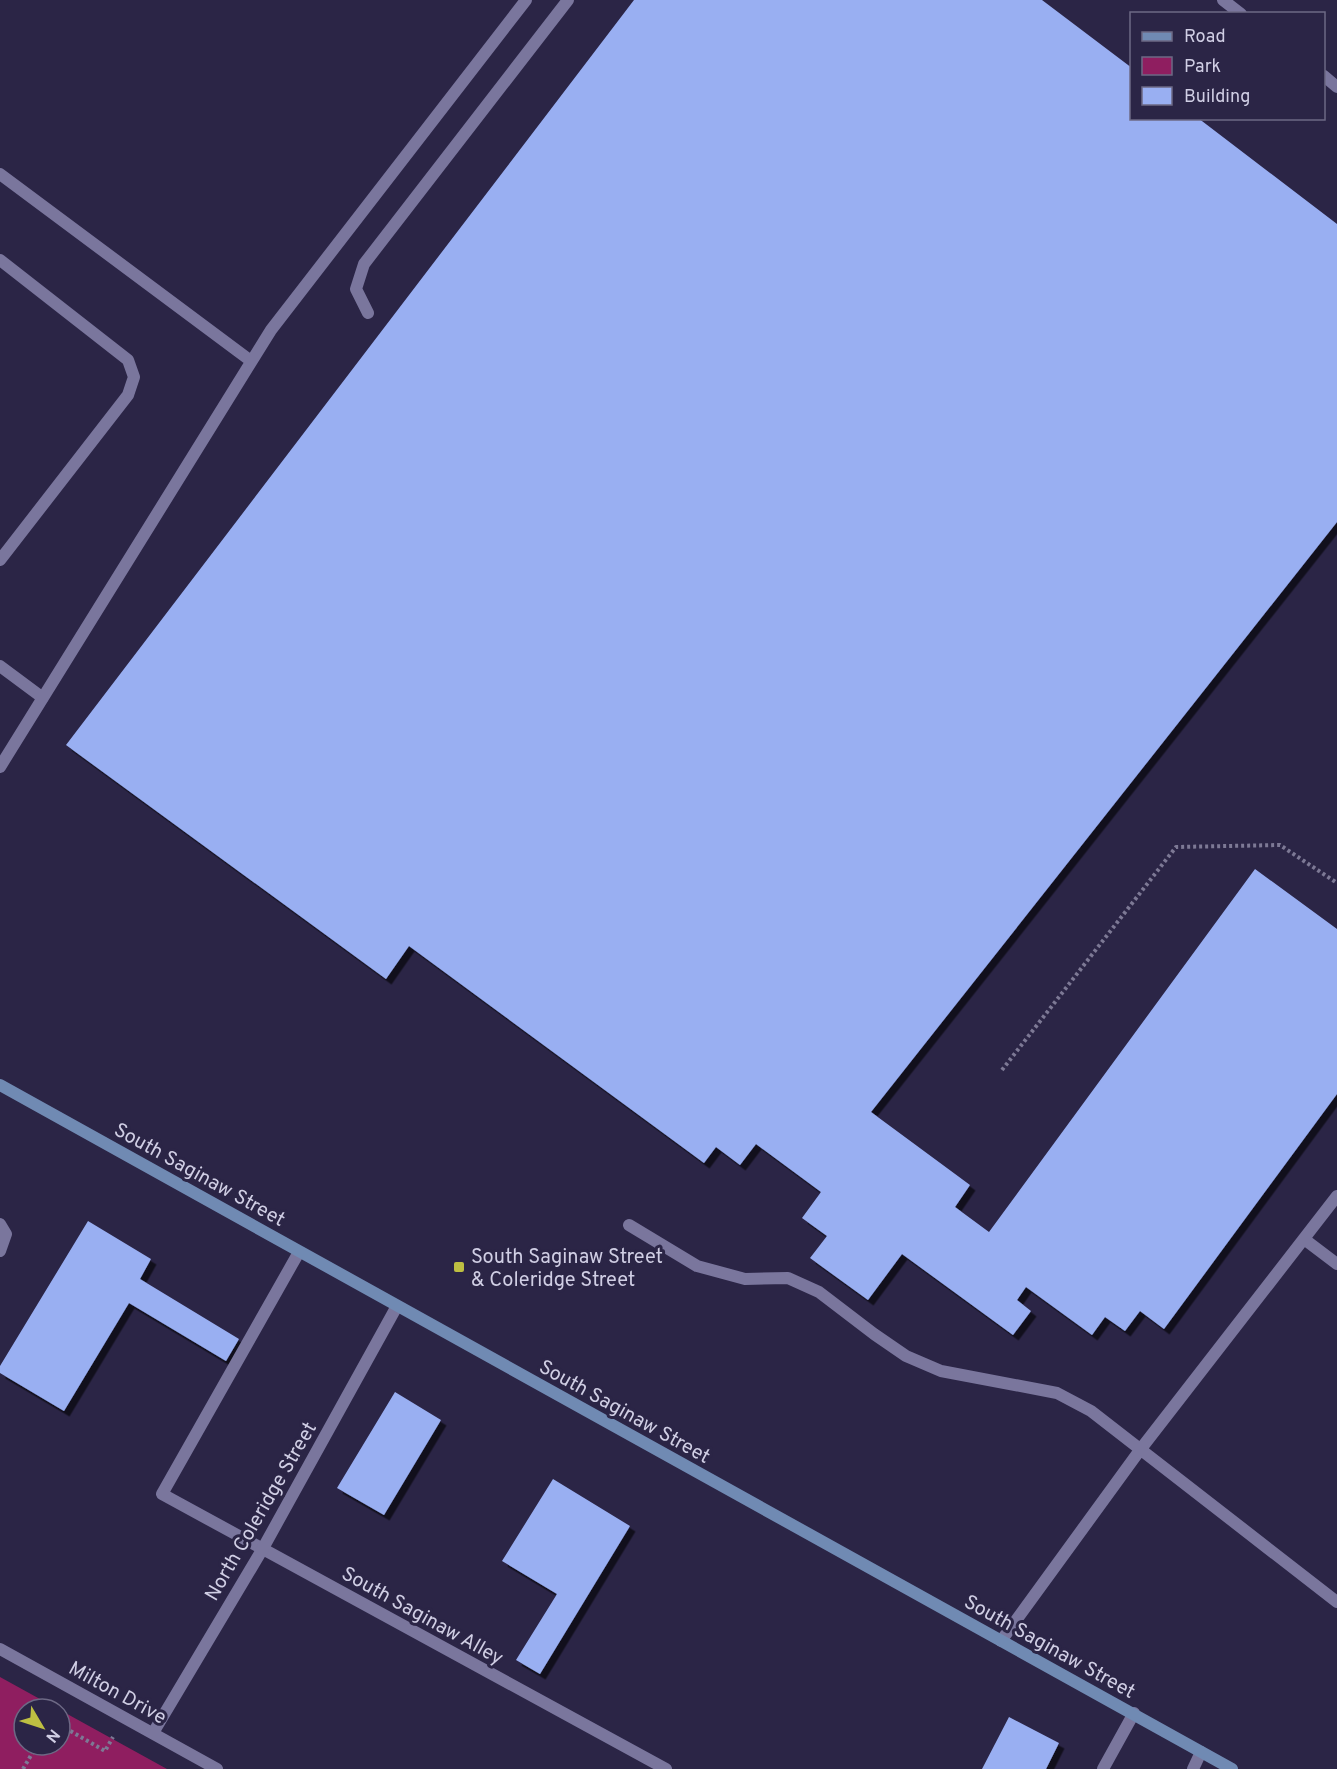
<svg xmlns="http://www.w3.org/2000/svg" width="1337" height="1769" font-family="Overpass,sans-serif">
	<defs>
		<filter id="shadow"><feDropShadow dx="5.5" dy="5.5" stdDeviation="0" flood-color="#0009"/></filter>
	</defs>
	<rect width="100%" height="100%" fill="#2b2546"/>
	<path fill="#8f1e60" d="M0 1677 58 1709H24V1745H60V1710L167 1769H0Z"/>
	<path fill="#99aff2" filter="url(#shadow)" d="M634 0H1042L1132 68V118H1198L1337 224V522L871 1112 970 1185 955 1207 989 1232 1255 869 1337 929V1094L1164 1329 1140 1311 1125 1331 1105 1317 1092 1335 1026 1287 1017 1300 1031 1311 1013 1335 902 1254 868 1300 810 1258 827 1236 802 1218 821 1192 756 1144 740 1165 716 1147 704 1163 409 946 386 979 66 745Z
		M88 1221 151 1259 140 1279 239 1339 226 1361 129 1303 64 1411 0 1373V1366Z
		M395 1392 441 1420 384 1515 337 1488Z
		M553 1479 630 1526 540 1674 516 1660 557 1594 502 1561Z
		M1009 1717 1059 1743 1046 1769H982Z"/>
	<g fill="none" stroke-linecap="round" stroke-linejoin="round">
		<path stroke="#7d7995" stroke-width="4" stroke-dasharray="3 3" stroke-linecap="butt" d="M1002 1070 1176 847 1280 845 1337 883
			M60 1725 105 1751 113 1737
			M23 1769 37 1745"/>
		<path stroke="#7a769d" stroke-width="12" d="M1223 0 1241 14
			M1324 76 1337 87
			M0 174 251 361
			M0 260 128 360 134 377 128 395 0 560
			M368 313 356 289 364 264 568 0
			M0 666 43 698
			M0 767 271 330 526 0
			M0 1224 6 1234 0 1251
			M629 1225 697 1266 745 1279 788 1278 819 1292 874 1334 906 1356 941 1371 1057 1393 1091 1411 1337 1602
			M1304 1239 1337 1264
			M299 1252 162 1494 666 1769
			M1001 1641 1140 1450 1337 1196
			M1193 1769 1201 1752"/>
		<path stroke="#7a769d" stroke-width="12" d="M0 1649 217 1769
			M153 1733 262 1550 397 1306
			M1103 1769 1134 1713"/>
		<path stroke="#708ab3" stroke-width="12" d="M0 1085 1232 1769"/>
	</g>
	<rect fill="#bebf42" stroke="#2b2546" stroke-width="2" x="453" y="1261" width="12" height="12" rx="3"/>
	<g text-anchor="middle" stroke-width="6" stroke-linejoin="round" paint-order="stroke">
		<g font-size="20" fill="#d0cee4" stroke="#2b2546">
			<text transform="translate(200 1174) rotate(29)" y="7">South Saginaw Street</text>
			<text transform="translate(625 1411) rotate(29)" y="7">South Saginaw Street</text>
			<text transform="translate(260 1511) rotate(-60)" y="7">North Coleridge Street</text>
			<text transform="translate(423 1615) rotate(29)" y="7">South Saginaw Alley</text>
			<text transform="translate(1050 1646) rotate(29)" y="7">South Saginaw Street</text>
			<text transform="translate(118 1692) rotate(29)" y="7">Milton Drive</text>
		</g>
		<g font-size="20" fill="#d0cee4" stroke="#2b2546" text-anchor="start">
			<text x="471" y="1263">South Saginaw Street<tspan x="471" dy="23">&amp; Coleridge Street</tspan></text>
		</g>
	</g>
	<rect x="1130" y="12" width="195" height="108" fill="#2b2546" stroke="#6d6985" stroke-width="1.5"/>
	<rect x="1142" y="32" width="30" height="9" fill="#708ab3" stroke="#6d6985" stroke-width="1.5"/>
	<text x="1184" y="42" font-size="18" fill="#d0cee4">Road</text>
	<rect x="1142" y="57" width="30" height="18" fill="#8f1e60" stroke="#6d6985" stroke-width="1.5"/>
	<text x="1184" y="72" font-size="18" fill="#d0cee4">Park</text>
	<rect x="1142" y="87" width="30" height="18" fill="#99aff2" stroke="#6d6985" stroke-width="1.5"/>
	<text x="1184" y="102" font-size="18" fill="#d0cee4">Building</text>
	<g transform="translate(42 1727) rotate(129)"><circle r="28" fill="#2b2546" stroke="#6d6985" stroke-width="1.5"/>
	<path d="M0-4.5L10 22L0 15L-10 22Z" fill="#bebf42"/>
	<text y="-9" font-size="16" font-weight="bold" text-anchor="middle" fill="#d0cee4">N</text>
	</g>
</svg>
